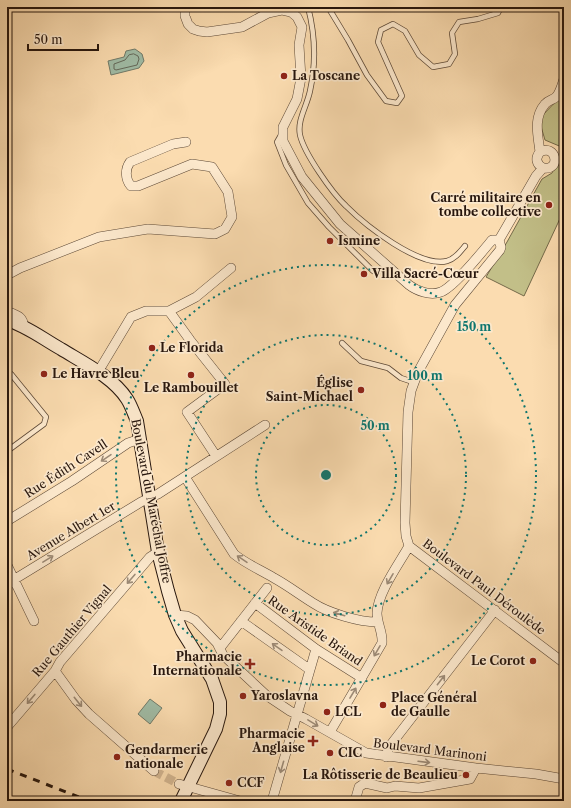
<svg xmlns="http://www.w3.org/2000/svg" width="571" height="808" font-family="'Libre Caslon Text',serif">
	<rect width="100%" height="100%" fill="#fbdcb0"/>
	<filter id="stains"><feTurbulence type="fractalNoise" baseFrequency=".005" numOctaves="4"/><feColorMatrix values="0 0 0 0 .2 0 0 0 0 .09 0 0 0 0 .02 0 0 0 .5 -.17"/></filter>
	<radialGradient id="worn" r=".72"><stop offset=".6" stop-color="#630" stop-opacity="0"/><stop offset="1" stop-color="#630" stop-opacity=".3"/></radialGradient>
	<path fill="#c2bf88" stroke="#746a4a" d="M564 89V210L524 296 486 277 507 242 542 179 552 173 564 148 545 140 540 123 541 117 560 97Z"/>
	<path fill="#a0bca6" stroke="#707a69" d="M135 49 142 54 144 61 139 68 111 75 108 61 124 57 126 51Z
		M150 699 162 708 150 724 138 714Z"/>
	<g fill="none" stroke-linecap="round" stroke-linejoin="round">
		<path stroke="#64695a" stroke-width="1" d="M134 54 138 56 139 59 137 65 116 70 114 69V64L125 60 129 55Z"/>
		<path stroke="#d1b48f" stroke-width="9" stroke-dasharray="9 4.5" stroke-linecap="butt" d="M154 771 179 784"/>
		<defs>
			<path id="service" d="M308 7C315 34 316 64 310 91 307 106 297 120 300 135 304 153 332 193 346 206 365 225 419 268 447 261 455 259 460 252 465 246
				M328 7 348 40 367 75 386 101 397 103 402 96 378 42 381 30 393 24 405 31 419 55 433 67 449 64 455 54 452 33 459 22 478 19 498 13 501 7
				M281 135 277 142 286 165 308 203 329 227 373 271
				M342 343 361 361 388 368 401 378 413 382
				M7 374H11L46 417 44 424 10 449 7 448"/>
			<path id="minor" d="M185 7V16L188 24 193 29 199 31 207 32 242 27 268 13 282 10 291 12 297 17 302 27 299 45 301 78 297 99 283 127V141L302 177 340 224 409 285C417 291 430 296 441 292 455 286 481 253 492 240H499
				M540 152C538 135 533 118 545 104 548 100 553 100 556 97 560 93 562 85 564 79
				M540 152C556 143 562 171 543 168
				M540 152C535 158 536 164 543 168
				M7 275 20 268 99 237 148 229 215 234 225 229 232 217 228 192 212 167 192 164 138 186H131C125 179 125 169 130 162L173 144 186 142
				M7 311C15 315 24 316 23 326
				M169 311 190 340 225 384 187 412 216 456
				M98 372 131 317 146 311H169L196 297 231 268
				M185 477 234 554C246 564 261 570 274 578 287 585 300 595 313 603 328 613 359 622 377 622
				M7 521 72 481 128 443 140 439
				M409 546 406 536 405 523 408 412 411 391 418 372 455 305 500 250 501 247 499 240 536 176 543 168
				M409 546 564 663
				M7 565 34 621
				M7 586 15 579 141 502 158 494 265 425
				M255 603 316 649 362 678
				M175 615 187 616 195 620 217 643 223 655 266 695 290 711 306 719 366 753 476 768 536 774 564 779
				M241 621 309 669
				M220 648 267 588
				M55 671 76 700 89 714 154 771
				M7 727 55 671 60 662 150 557 158 552
				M330 732 382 643C383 632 377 624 377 613 378 592 399 564 409 546
				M386 757 389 747 495 610
				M179 784 240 801
				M272 801 316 649
				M355 801 359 787 365 783 387 788 395 786 419 788 470 779 476 768"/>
			<path id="secondary" d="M7 320C27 326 43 339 61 349 82 362 113 377 127 399 131 405 134 414 137 421L158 552 168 591 175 615 182 631 212 679 220 702V714L216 729 181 801"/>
		</defs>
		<use href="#service" stroke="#5c4836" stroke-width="6"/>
		<use href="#minor" stroke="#5c4836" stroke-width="10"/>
		<use href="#secondary" stroke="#27160d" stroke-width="14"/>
		<use href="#service" stroke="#fce8cc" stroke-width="4.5"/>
		<use href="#minor" stroke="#fce8cc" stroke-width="9"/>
		<use href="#secondary" stroke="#fce8cc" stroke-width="12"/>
		<path stroke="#27160d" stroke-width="3" stroke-dasharray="7 7" stroke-linecap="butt" d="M7 769 89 801"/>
	</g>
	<defs><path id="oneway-shaft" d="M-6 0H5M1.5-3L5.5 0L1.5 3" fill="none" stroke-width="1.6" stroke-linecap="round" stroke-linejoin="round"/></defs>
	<g stroke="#9c8a76">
		<use href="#oneway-shaft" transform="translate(106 458) rotate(146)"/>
		<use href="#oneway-shaft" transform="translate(48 559) rotate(-31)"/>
		<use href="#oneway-shaft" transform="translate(242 559) rotate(-146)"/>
		<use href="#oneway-shaft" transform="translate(131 579) rotate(131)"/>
		<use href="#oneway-shaft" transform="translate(390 579) rotate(120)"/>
		<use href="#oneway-shaft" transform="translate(339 614) rotate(-164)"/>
		<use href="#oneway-shaft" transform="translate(277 647) rotate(-145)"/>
		<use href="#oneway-shaft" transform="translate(377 651) rotate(120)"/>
		<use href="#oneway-shaft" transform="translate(441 680) rotate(-52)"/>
		<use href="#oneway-shaft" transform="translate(353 693) rotate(-59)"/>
		<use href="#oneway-shaft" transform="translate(31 699) rotate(130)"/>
		<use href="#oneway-shaft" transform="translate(78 702) rotate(51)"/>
		<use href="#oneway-shaft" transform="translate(313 723) rotate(31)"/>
		<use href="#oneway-shaft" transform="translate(424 762) rotate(7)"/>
		<use href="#oneway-shaft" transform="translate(282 767) rotate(106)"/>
	</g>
	<g fill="none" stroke="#0f766e" stroke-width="2" stroke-dasharray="2 4">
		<circle cx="326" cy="475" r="70"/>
		<circle cx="326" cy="475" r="140"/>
		<circle cx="326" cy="475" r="210"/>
	</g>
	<g fill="#8f2418" stroke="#fce8cc" stroke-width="1.5">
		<circle cx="284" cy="76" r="4"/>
		<circle cx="549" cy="205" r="4"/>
		<circle cx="330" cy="241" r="4"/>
		<circle cx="364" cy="274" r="4"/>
		<circle cx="152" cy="348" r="4"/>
		<circle cx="44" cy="374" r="4"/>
		<circle cx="191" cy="375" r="4"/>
		<circle cx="361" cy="390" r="4"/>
		<circle cx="533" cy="661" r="4"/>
		<path d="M248 658h4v4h4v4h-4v4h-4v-4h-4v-4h4z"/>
		<circle cx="243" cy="696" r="4"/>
		<circle cx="383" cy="705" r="4"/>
		<circle cx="327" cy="712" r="4"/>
		<path d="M311 735h4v4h4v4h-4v4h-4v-4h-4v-4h4z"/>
		<circle cx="330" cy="753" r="4"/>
		<circle cx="117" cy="757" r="4"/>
		<circle cx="466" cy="775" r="4"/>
		<circle cx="229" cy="783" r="4"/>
	</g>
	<g text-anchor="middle" stroke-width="3.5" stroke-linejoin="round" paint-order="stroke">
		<g font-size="12" font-weight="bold" fill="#27160d" stroke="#fce8cc" text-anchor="start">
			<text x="292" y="80">La Toscane</text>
			<text x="541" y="202" text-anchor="end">Carré militaire en<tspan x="541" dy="14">tombe collective</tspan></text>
			<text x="338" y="245">Ismine</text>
			<text x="372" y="278">Villa Sacré-Cœur</text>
			<text x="160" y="352">Le Florida</text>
			<text x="52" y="378">Le Havre Bleu</text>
			<text x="353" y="387" text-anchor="end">Église<tspan x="353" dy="14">Saint-Michael</tspan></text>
			<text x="191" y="392" text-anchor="middle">Le Rambouillet</text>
			<text x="242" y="661" text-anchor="end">Pharmacie<tspan x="242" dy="14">Internationale</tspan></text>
			<text x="525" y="665" text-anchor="end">Le Corot</text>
			<text x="251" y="700">Yaroslavna</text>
			<text x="391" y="702">Place Général<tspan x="391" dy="14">de Gaulle</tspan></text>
			<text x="335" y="716">LCL</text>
			<text x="305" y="738" text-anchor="end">Pharmacie<tspan x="305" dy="14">Anglaise</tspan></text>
			<text x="125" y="754">Gendarmerie<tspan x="125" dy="14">nationale</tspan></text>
			<text x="338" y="757">CIC</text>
			<text x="458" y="779" text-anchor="end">La Rôtisserie de Beaulieu</text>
			<text x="237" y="787">CCF</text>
		</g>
		<g font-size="12" fill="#27160d" stroke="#fce8cc">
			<text transform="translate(66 469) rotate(-33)" y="4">Rue Édith Cavell</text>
			<text transform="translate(151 501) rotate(79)" y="4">Boulevard du Maréchal Joffre</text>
			<text transform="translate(71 531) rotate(-31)" y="4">Avenue Albert 1er</text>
			<text transform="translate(484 587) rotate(37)" y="4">Boulevard Paul Déroulède</text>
			<text transform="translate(72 631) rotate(-50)" y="4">Rue Gauthier Vignal</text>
			<text transform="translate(315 631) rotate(35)" y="4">Rue Aristide Briand</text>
			<text transform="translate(430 750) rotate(7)" y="4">Boulevard Marinoni</text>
		</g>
	</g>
	<circle cx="326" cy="475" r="6" fill="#0f766e" stroke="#fce8cc" stroke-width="2"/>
	<g font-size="12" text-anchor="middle" font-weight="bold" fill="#0f766e" stroke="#fce8cc" stroke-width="3.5" stroke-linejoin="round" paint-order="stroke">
		<text x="474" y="331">150 m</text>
		<text x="425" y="380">100 m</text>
		<text x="375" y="430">50 m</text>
	</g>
	<rect width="571" height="808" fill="none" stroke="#fbdcb0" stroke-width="24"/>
	<rect x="8" y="8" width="555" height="792" fill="none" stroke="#27160d" stroke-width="2"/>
	<rect x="12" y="12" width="547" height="784" fill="none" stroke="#27160d"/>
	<path d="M28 44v6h70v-6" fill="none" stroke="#27160d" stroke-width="2"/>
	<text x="34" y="44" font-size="12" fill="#27160d" stroke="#fce8cc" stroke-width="3" paint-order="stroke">50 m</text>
	<rect width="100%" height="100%" filter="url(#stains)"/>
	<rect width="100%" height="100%" fill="url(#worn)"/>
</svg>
